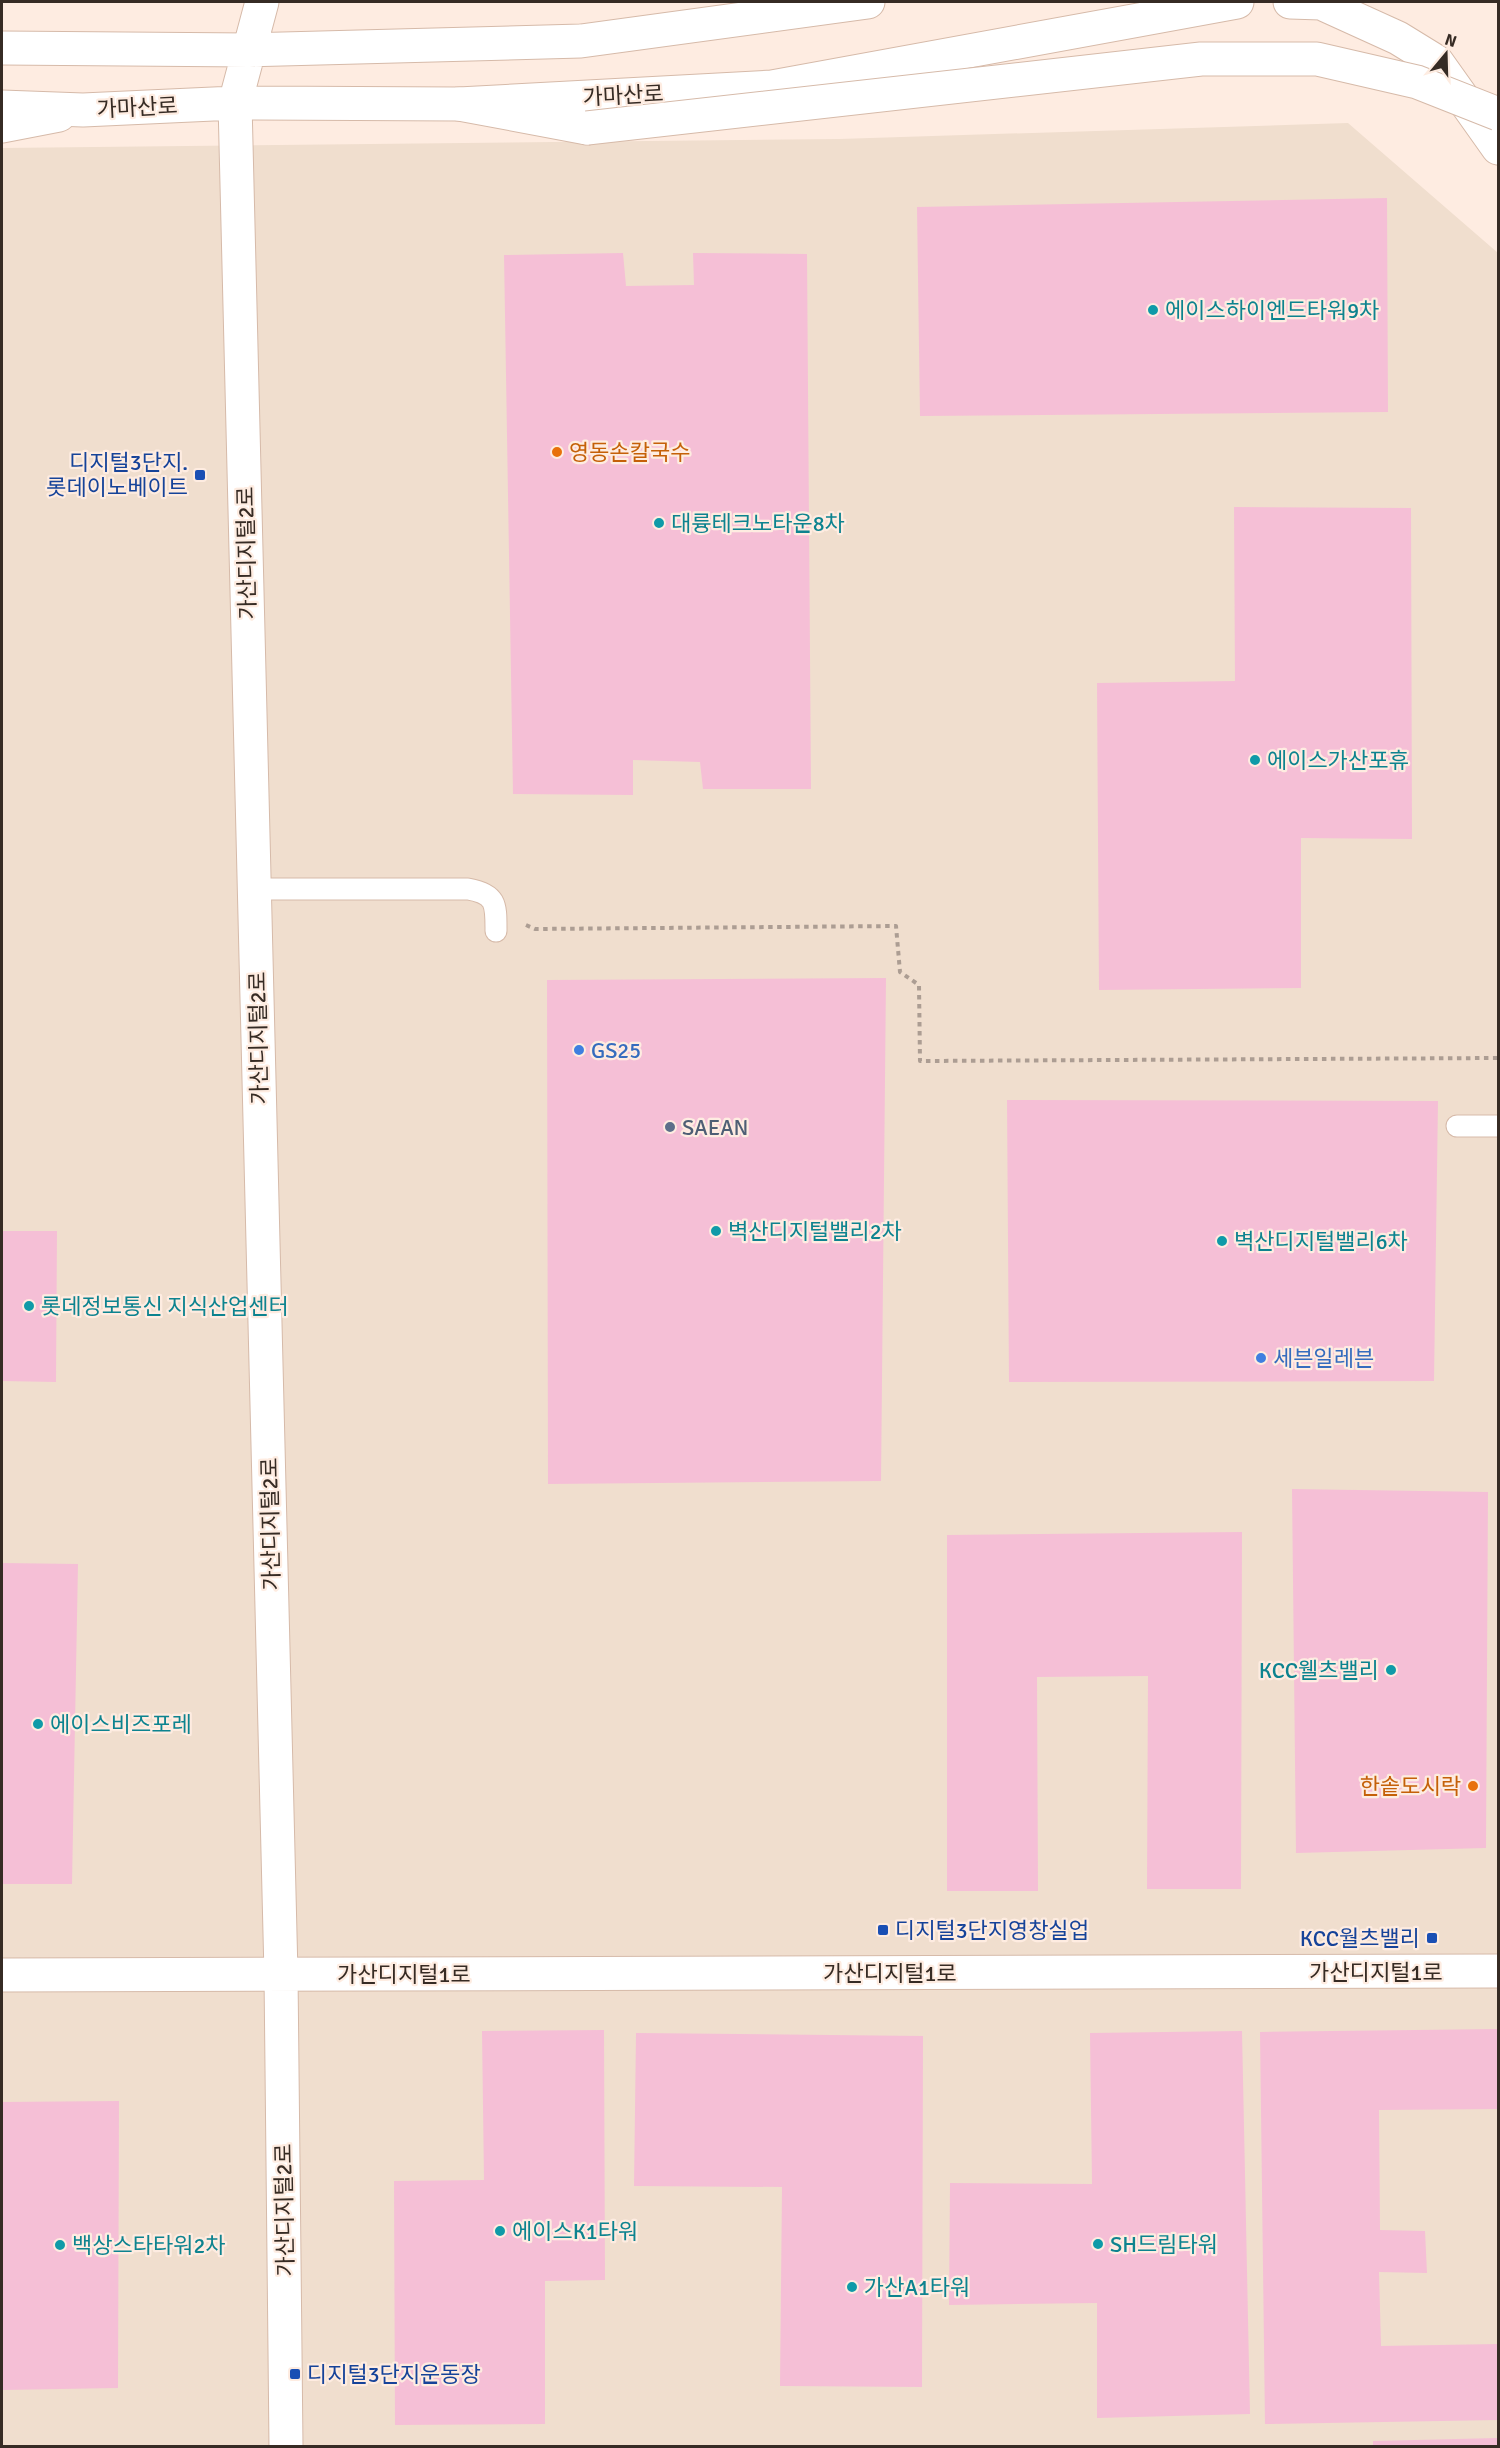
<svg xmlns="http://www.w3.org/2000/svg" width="1500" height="2448" font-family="Signika,'Noto Sans KR',sans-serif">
	<rect width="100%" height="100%" fill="#feece1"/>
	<path fill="#f0dece" d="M1348 123 1498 253V2446H2V148L839 139Z"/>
	<path fill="#f5bfd6" d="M1387 198 1388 412 920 416 917 207Z
		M623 253 626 286 694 285 693 253 807 254 811 789H703L700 762 633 760V795L513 794 504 255Z
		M1234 507 1411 508 1412 839 1301 838V988L1099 990 1097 683 1235 681Z
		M886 978 881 1481 548 1484 547 980Z
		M1007 1100 1438 1101 1434 1381 1009 1382Z
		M2 1231H57L56 1382 2 1381Z
		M1292 1489 1488 1492 1486 1848 1296 1853Z
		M1242 1532 1241 1889H1147L1148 1676 1037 1677 1038 1891H947V1535Z
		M2 1563 78 1564 72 1884H2Z
		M1498 2029V2109L1379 2110 1380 2230 1425 2231 1427 2273 1379 2272 1381 2346 1498 2344V2420L1265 2424 1260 2032Z
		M604 2030 605 2280 545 2281V2424L395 2425 394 2181 484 2180 482 2031Z
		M1242 2031 1250 2414 1097 2418V2303L949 2305 950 2183 1092 2184 1090 2033Z
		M636 2033 923 2036 922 2387 780 2386 782 2187 634 2186Z
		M119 2101 118 2388 2 2390V2102Z
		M1498 2438V2446H1373V2441Z"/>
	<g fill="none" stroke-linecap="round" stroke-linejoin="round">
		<defs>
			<path id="lane" d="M254 889H468C497 894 496 905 496 931
				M1457 1126H1498"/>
			<path id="street" d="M2 126 59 115"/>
			<path id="secondary" d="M262 2 235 103 281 1974 286 2446
				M1290 2 1321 3 1398 38 1437 62 1498 148
				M2 48 249 50 581 41 868 2
				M2 107 83 110 235 103 459 104 772 87 1237 2
				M2 1975 1498 1971"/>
			<path id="primary" d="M459 104 587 128"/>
		</defs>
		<use href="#lane" stroke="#d6baa9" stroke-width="23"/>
		<use href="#street" stroke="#d6baa9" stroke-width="35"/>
		<use href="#secondary" stroke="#d6baa9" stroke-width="35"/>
		<use href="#primary" stroke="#d6baa9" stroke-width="35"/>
		<path stroke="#ac9d93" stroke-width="4" stroke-dasharray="4.5 4.5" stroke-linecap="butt" d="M526 925 535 929 896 926 900 972 919 985 920 1061 1498 1058"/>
		<use href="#lane" stroke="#fff" stroke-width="21"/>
		<use href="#street" stroke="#fff" stroke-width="33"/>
		<use href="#secondary" stroke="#fff" stroke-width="33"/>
		<use href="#primary" stroke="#fff" stroke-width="33"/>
		<defs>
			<path id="primary-bridge" d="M587 128 1201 59H1317L1417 82 1498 114"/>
		</defs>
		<use href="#primary-bridge" stroke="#d6baa9" stroke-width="35" stroke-linecap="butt"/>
		<use href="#primary-bridge" stroke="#fff" stroke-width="33"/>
	</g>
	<g fill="#0f9aa8" stroke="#feece1" stroke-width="2">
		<circle cx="1153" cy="310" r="6"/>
		<circle cx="659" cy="523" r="6"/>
		<circle cx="1255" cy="760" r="6"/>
		<circle cx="716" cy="1231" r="6"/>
		<circle cx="1222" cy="1241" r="6"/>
		<circle cx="29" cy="1306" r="6"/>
		<circle cx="1391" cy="1670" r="6"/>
		<circle cx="38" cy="1724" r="6"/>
		<circle cx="500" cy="2231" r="6"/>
		<circle cx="1098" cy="2244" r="6"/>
		<circle cx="60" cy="2245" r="6"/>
		<circle cx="852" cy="2287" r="6"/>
	</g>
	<g fill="#e8710a" stroke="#feece1" stroke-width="2">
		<circle cx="557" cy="452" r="6"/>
		<circle cx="1473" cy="1786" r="6"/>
	</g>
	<g fill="#1a4fb4" stroke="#feece1" stroke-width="2">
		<rect x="194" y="469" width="12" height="12" rx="3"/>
		<rect x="877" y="1924" width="12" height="12" rx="3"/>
		<rect x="1426" y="1932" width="12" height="12" rx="3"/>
		<rect x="289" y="2368" width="12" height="12" rx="3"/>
	</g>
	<g fill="#3f7fe0" stroke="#feece1" stroke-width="2">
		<circle cx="579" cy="1050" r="6"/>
		<circle cx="1261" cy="1358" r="6"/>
	</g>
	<circle fill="#5c6f8a" stroke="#feece1" stroke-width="2" cx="670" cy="1127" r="6"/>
	<g text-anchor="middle" stroke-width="4.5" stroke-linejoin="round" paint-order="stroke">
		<g font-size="22" fill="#362b24" stroke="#feece1">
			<text transform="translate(623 95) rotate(-3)" y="8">가마산로</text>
			<text transform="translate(137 107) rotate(-3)" y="8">가마산로</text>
			<text transform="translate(246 553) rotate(-91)" y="8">가산디지털2로</text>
			<text transform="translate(258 1038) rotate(-91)" y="8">가산디지털2로</text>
			<text transform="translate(270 1524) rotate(-91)" y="8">가산디지털2로</text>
			<text x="1376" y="1980">가산디지털1로</text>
			<text x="890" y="1981">가산디지털1로</text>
			<text x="404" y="1982">가산디지털1로</text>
			<text transform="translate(284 2210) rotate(-91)" y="8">가산디지털2로</text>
		</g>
		<g font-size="22" fill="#0d838f" stroke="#feece1" text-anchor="start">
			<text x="1165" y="318">에이스하이엔드타워9차</text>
			<text x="671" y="531">대륭테크노타운8차</text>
			<text x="1267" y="768">에이스가산포휴</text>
			<text x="728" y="1239">벽산디지털밸리2차</text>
			<text x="1234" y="1249">벽산디지털밸리6차</text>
			<text x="41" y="1314">롯데정보통신 지식산업센터</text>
			<text x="1379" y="1678" text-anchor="end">KCC웰츠밸리</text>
			<text x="50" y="1732">에이스비즈포레</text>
			<text x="512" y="2239">에이스K1타워</text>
			<text x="1110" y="2252">SH드림타워</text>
			<text x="72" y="2253">백상스타타워2차</text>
			<text x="864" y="2295">가산A1타워</text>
		</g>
		<g font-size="22" fill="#c56008" stroke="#feece1" text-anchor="start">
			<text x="569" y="460">영동손칼국수</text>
			<text x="1461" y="1794" text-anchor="end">한솥도시락</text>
		</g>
		<g font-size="22" fill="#164399" stroke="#feece1" text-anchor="end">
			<text x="188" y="470">디지털3단지.<tspan x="188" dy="25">롯데이노베이트</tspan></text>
			<text x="895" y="1938" text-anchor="start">디지털3단지영창실업</text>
			<text x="1420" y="1946">KCC월츠밸리</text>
			<text x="307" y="2382" text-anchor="start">디지털3단지운동장</text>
		</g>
		<g font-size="22" fill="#366cbe" stroke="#feece1" text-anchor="start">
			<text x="591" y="1058">GS25</text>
			<text x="1273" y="1366">세븐일레븐</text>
		</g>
		<g font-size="22" fill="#4e5e75" stroke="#feece1" text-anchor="start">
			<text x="682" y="1135">SAEAN</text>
		</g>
	</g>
	<rect width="1500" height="2448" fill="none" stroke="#362b24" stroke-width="6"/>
	<g transform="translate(1446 54) rotate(19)" stroke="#feece1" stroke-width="4.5" paint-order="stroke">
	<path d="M0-4.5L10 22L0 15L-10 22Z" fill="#362b24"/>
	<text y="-9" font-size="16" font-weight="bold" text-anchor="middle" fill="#362b24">N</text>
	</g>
</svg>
